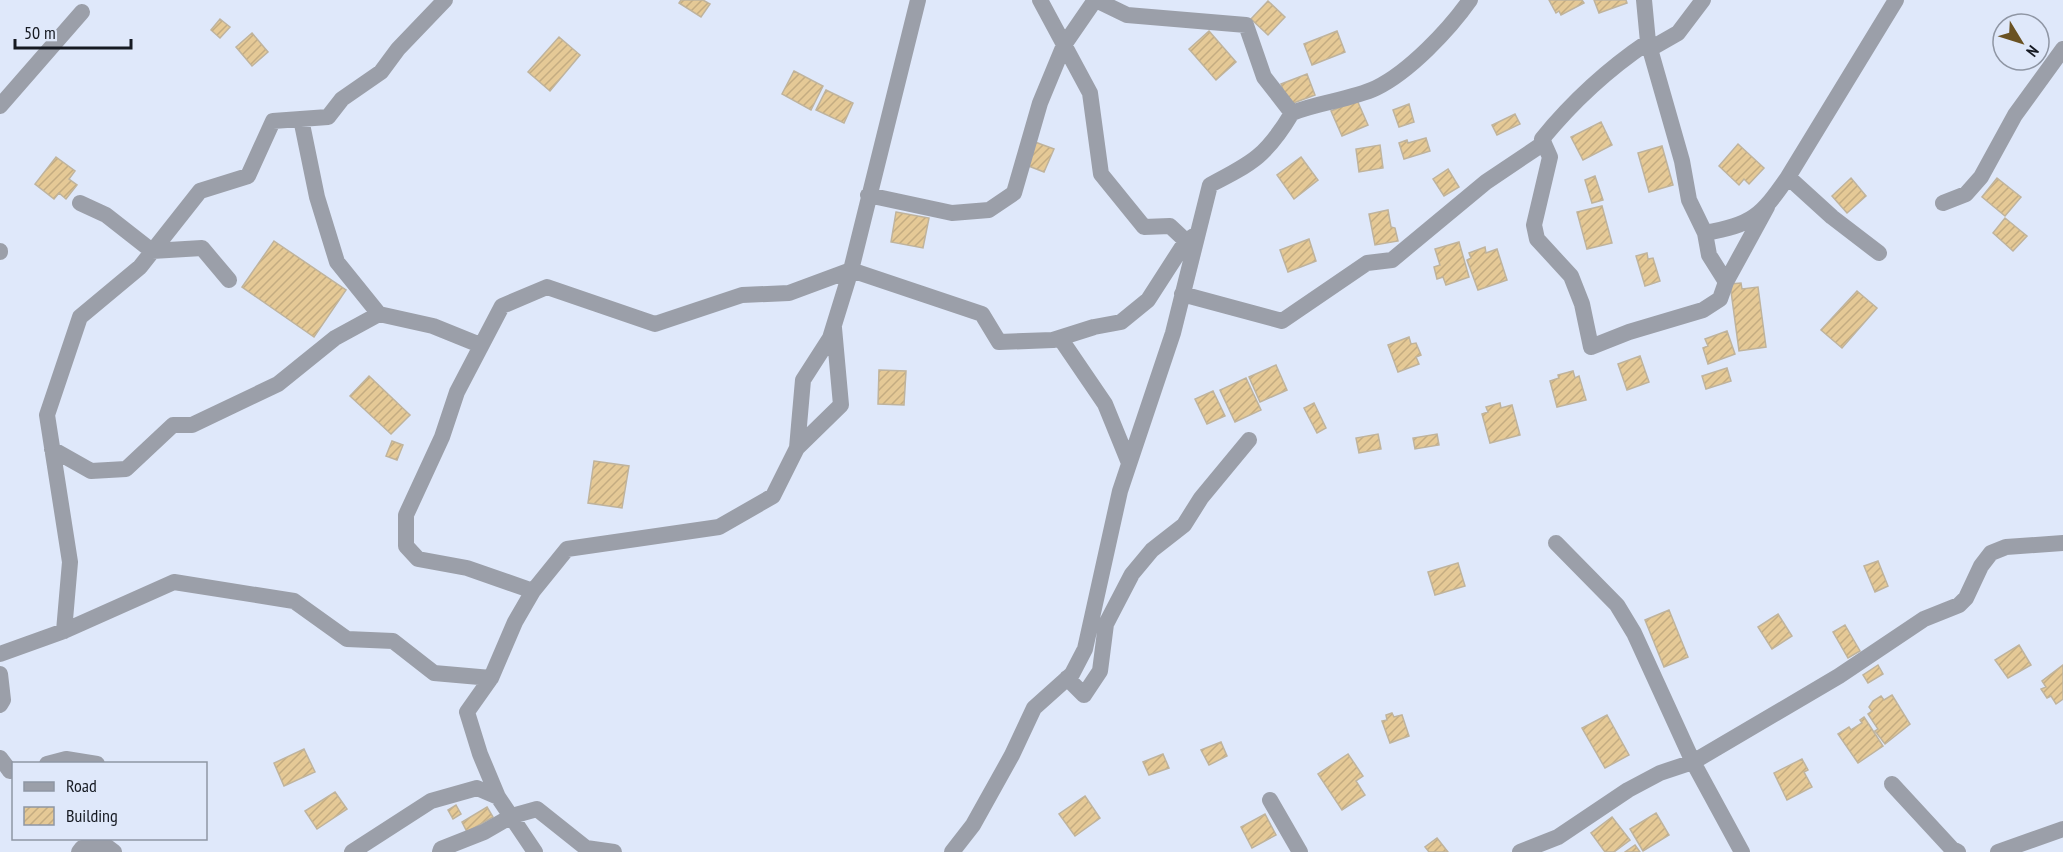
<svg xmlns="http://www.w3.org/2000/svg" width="2063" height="852" font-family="'PT Sans Narrow',sans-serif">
	<defs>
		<pattern id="building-hatch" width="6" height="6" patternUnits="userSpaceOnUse" patternTransform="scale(1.5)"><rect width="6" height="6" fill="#e5c996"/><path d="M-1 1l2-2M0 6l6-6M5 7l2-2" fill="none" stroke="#c4ac81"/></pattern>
	</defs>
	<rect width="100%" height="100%" fill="#dfe8fa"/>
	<path fill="url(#building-hatch)" stroke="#bfb39c" stroke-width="1.5" d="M681 0H703L710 4 701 17 679 3Z
		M1549 0H1582L1584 3 1561 15 1559 11 1556 13Z
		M1594 0H1626L1627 3 1599 13Z
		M1268 1 1285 17 1268 35 1251 19Z
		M220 19 230 27 220 38 211 30Z
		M1209 31 1236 62 1216 80 1189 49Z
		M1337 31 1345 52 1312 65 1304 44Z
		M252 33 268 52 252 66 236 47Z
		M559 37 580 55 550 91 528 72Z
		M794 71 823 86 811 110 782 94Z
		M1307 74 1315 95 1288 105 1281 84Z
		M826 90 853 103 844 123 816 110Z
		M1357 100 1368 125 1342 136 1331 111Z
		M1409 104 1414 122 1399 127 1393 110Z
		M1515 114 1520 124 1497 135 1492 125Z
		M1601 122 1612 145 1583 160 1571 137Z
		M1426 138 1430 151 1404 159 1399 143 1407 140 1408 143Z
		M1035 142 1054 149 1044 172 1026 165Z
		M1738 144 1764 168 1749 184 1744 179 1739 185 1719 166Z
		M1380 145 1383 168 1359 172 1356 149Z
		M1662 146 1673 185 1649 192 1638 153Z
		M56 157 75 171 69 179 77 185 66 199 59 193 54 199 35 184Z
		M1301 157 1318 180 1294 199 1277 175Z
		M1448 169 1459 187 1444 196 1433 179Z
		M1595 176 1603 200 1592 203 1585 180Z
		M1851 178 1866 196 1847 213 1832 196Z
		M1997 178 2021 197 2005 216 1982 197Z
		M1602 206 1612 243 1587 249 1577 212Z
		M1388 210 1391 227 1395 228 1398 241 1375 245 1369 214Z
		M896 212 929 218 923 248 891 242Z
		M2005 218 2027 236 2013 251 1993 233Z
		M1309 239 1316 261 1288 272 1280 250Z
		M274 241 346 290 314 337 242 287Z
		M1459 242 1469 277 1446 285 1443 277 1437 279 1434 267 1440 265 1435 249Z
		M1485 247 1486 253 1497 249 1507 280 1478 290 1467 260 1471 258 1469 253Z
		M1647 253 1648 259 1653 258 1660 281 1645 286 1636 256Z
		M1741 283 1742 289 1758 287 1766 347 1739 351 1730 284Z
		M1857 291 1877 308 1842 348 1821 330Z
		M1727 331 1735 354 1708 364 1703 348 1708 346 1705 339Z
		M1409 337 1411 344 1416 343 1421 355 1416 357 1419 364 1398 372 1388 345Z
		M1640 356 1649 382 1627 390 1618 364Z
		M1276 365 1287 390 1260 402 1249 377Z
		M1727 368 1731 381 1706 389 1702 376Z
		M879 370 906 371 904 405 878 404Z
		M1573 371 1575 378 1579 376 1586 400 1557 407 1550 381 1559 378 1558 375Z
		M369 376 410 415 391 434 350 396Z
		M1246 378 1261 410 1235 422 1220 390Z
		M1213 391 1225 416 1207 424 1195 399Z
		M1314 403 1326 428 1317 433 1304 408Z
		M1500 403 1501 408 1512 405 1520 435 1490 443 1482 414 1488 412 1486 407Z
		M1378 434 1381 449 1359 453 1356 438Z
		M1437 434 1439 445 1415 449 1413 438Z
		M392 441 403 445 397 460 386 456Z
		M594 461 629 466 622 508 588 503Z
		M1878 561 1888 586 1875 592 1864 566Z
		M1458 563 1465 586 1435 595 1428 572Z
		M1669 610 1688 657 1664 667 1645 620Z
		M1778 614 1792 636 1772 649 1758 627Z
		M1845 625 1860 651 1848 658 1833 632Z
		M2019 645 2031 665 2008 678 1995 660Z
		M1878 665 1883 674 1868 683 1863 675Z
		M2063 665V699L2056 704 2051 696 2047 698 2041 689 2046 687 2042 681Z
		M1892 695 1910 724 1885 744 1875 731 1878 729 1868 714 1872 711 1869 707 1873 701 1881 696 1884 700Z
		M1392 713 1394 717 1402 715 1409 736 1390 743 1382 721 1387 720 1386 715Z
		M1607 715 1629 755 1605 768 1582 728Z
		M1864 717 1883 746 1858 763 1838 734 1849 727 1851 730 1862 723 1860 720Z
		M1221 742 1227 756 1209 765 1201 750Z
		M304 749 315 772 284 786 274 763Z
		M1163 754 1169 768 1149 775 1143 762Z
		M1348 754 1363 776 1356 781 1365 795 1342 810 1318 774Z
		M1802 759 1808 770 1804 772 1812 787 1787 800 1774 773Z
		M335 792 347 809 317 829 305 811Z
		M1085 796 1100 818 1075 836 1059 814Z
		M456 805 461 814 453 819 448 810Z
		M487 807 493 817 467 832 462 822Z
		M1656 813 1669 835 1643 851 1630 829Z
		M1265 814 1276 835 1252 848 1241 827Z
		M1612 817 1630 840 1614 852H1605L1591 833Z
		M1437 838 1448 852H1429L1425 847Z
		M1635 845 1640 852H1625Z"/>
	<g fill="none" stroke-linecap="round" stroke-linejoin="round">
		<path stroke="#9b9fa9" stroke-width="16" d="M1040 0 1090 93 1101 174 1144 227 1170 226 1186 241
			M1096 0 1127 15 1246 25 1264 77 1292 113
			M1644 0 1648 42
			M1650 49 1678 33 1703 0
			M0 106 82 12
			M301 119 317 197 337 262 379 314
			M868 195 952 213 989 210 1014 193 1040 103 1064 45 1095 0
			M80 203 106 215 152 251 202 248 229 280
			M1943 203 1966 194 1981 177 2015 115 2063 49
			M1767 207 1726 282 1709 255 1705 233C1752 225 1761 216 1788 177
			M1705 233 1689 200 1682 161 1648 42C1608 69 1573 101 1542 139L1550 157 1534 225 1537 239 1571 276 1582 304 1591 347 1629 332 1703 310 1720 299 1726 282
			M0 251V252
			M1879 253 1832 217 1788 177 1896 0
			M1182 294 1282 321 1367 263 1392 260 1486 182 1544 143
			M1060 338 1105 404 1129 463
			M797 448 841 405 834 328
			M52 449 91 471 126 469 173 425H192L278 384 335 338 379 314 433 326 480 345
			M533 591 567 549 719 527 773 496 797 448 803 380 830 338 851 270 918 0
			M64 631 70 562 47 415 80 317 140 267 200 191 248 176 273 121 328 117 342 99 381 72 398 49 445 0
			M0 654 64 631 174 582 294 601 347 639 393 641 434 673 491 678
			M0 674 3 700 0 705
			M1067 678 1084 695 1100 671 1106 624 1132 574 1152 550 1184 525 1201 498 1249 440
			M0 758 10 771 14 770
			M47 764 66 759 97 764
			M1892 784 1952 849 1958 852
			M1270 800 1300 852
			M79 852 82 848 106 846 114 852
			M352 852 431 801 477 788 498 797
			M440 852 441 849 484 832 512 816 537 809 586 848 614 852
			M535 852 498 797 480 754 467 712 491 678 515 622 533 591 467 568 418 559 406 546V515L442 437 457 392 502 306 547 287 655 324 742 295 789 293 851 270 982 314 999 342 1053 340 1094 327 1121 322 1148 300 1186 241 1197 234
			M952 852 973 825 1012 755 1034 708 1072 674 1085 649 1120 491 1173 333 1210 185C1253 163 1267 155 1292 113 1319 102 1350 100 1376 88 1409 72 1449 30 1470 0
			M1520 852 1558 837 1628 790 1660 773 1693 762 1634 633 1617 605 1556 543
			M1742 852 1693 762 1839 676 1924 619 1959 605 1966 598 1981 566 1991 553 2006 547 2063 543
			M1998 852 2063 829"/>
	</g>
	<rect x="12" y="762" width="195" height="78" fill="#dfe8fa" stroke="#8f96a4" stroke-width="1.5"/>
	<rect x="24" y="782" width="30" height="9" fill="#9b9fa9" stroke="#8f96a4" stroke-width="1.5"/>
	<text x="66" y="792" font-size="18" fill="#161a22">Road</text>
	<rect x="24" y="807" width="30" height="18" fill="url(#building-hatch)" stroke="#8f96a4" stroke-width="1.5"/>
	<text x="66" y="822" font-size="18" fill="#161a22">Building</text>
	<g transform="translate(2021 42) rotate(128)"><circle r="28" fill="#dfe8fa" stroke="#8f96a4" stroke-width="1.5"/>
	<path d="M0-4.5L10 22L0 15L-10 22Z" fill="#6a5223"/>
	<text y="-9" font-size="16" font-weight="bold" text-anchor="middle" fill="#161a22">N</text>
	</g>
	<path d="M15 39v9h116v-9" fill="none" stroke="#161a22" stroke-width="3"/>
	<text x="24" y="39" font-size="18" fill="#161a22" stroke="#dfe8fa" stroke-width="4.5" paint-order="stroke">50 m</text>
</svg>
